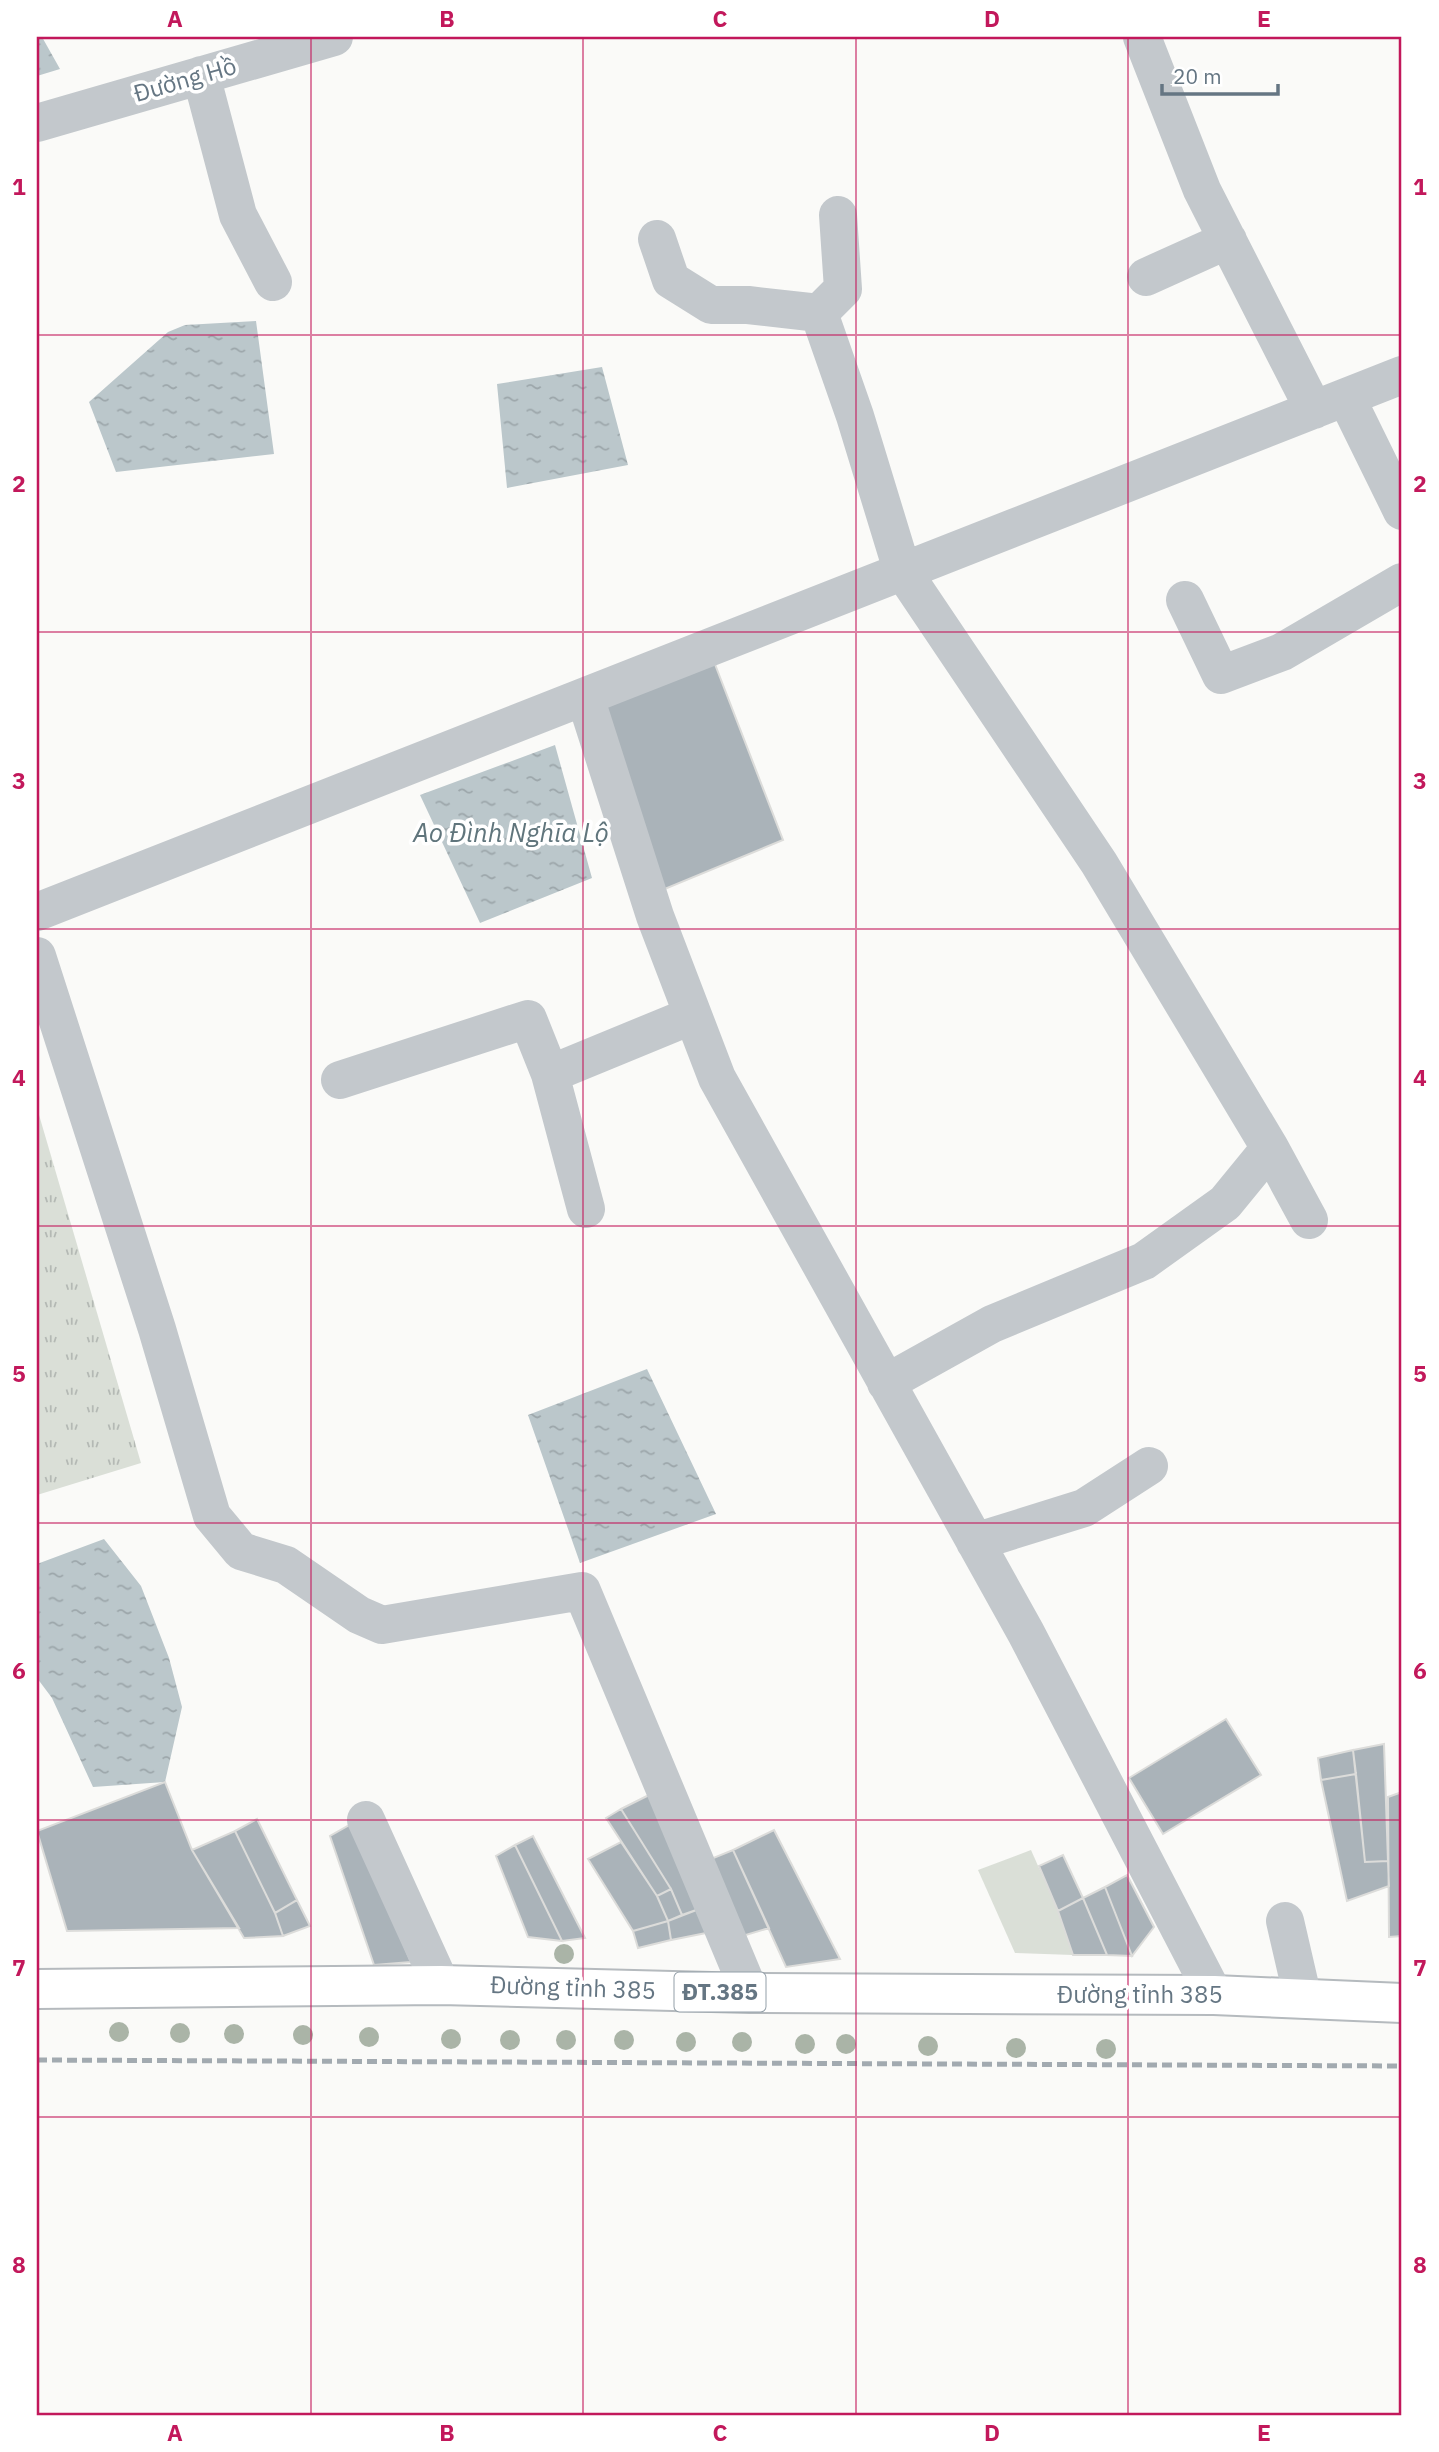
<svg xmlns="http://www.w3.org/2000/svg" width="1439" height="2452" font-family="'IBM Plex Sans',sans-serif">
	<defs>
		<pattern id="park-tufts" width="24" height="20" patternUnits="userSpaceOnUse" patternTransform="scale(1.75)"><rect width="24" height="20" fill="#dadfd7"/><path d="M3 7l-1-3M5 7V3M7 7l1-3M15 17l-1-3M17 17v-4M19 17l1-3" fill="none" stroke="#b4b9b4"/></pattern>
		<pattern id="water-ripples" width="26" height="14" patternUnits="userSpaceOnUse" patternTransform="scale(1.75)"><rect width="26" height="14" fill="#bbc7cb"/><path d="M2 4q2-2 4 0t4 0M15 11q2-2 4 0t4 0" fill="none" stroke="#9ca6aa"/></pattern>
	</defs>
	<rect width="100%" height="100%" fill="#fafaf8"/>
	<path fill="#dadfd7" d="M1031 1850 1058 1911 1073 1955 1015 1953 978 1870Z"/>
	<path fill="url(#park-tufts)" d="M37 1108 141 1463 37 1495Z"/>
	<path fill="url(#water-ripples)" d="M37 37H42L60 69 37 76Z
		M256 321 274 454 116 472 89 402 168 332 185 325Z
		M602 367 628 465 507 488 497 384Z
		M555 745 592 878 480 923 420 795Z
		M647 1369 716 1514 580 1563 528 1415Z
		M104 1539 141 1586 169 1658 182 1707 165 1782 93 1787 52 1698 37 1678V1564Z"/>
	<path fill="#aab3b9" stroke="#dcdcda" stroke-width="2" d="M711 654 783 840 660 891 601 704Z
		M1226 1719 1261 1775 1163 1834 1129 1778Z
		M1384 1744 1388 1861 1365 1862 1353 1750Z
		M1353 1750 1356 1774 1321 1780 1318 1758Z
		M1356 1774 1365 1862 1388 1861 1389 1886 1347 1901 1321 1780Z
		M165 1782 192 1850 239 1928 67 1931 37 1831Z
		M1402 1792V1936L1389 1937 1388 1797Z
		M653 1793 699 1909 682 1915 671 1889 621 1809Z
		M621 1809 671 1889 657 1896 606 1818Z
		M257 1819 297 1900 275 1913 235 1831Z
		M353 1823 411 1962 374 1965 330 1836Z
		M774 1830 840 1959 786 1967 733 1850Z
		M235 1831 275 1913 283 1936 244 1938 192 1850Z
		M533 1836 585 1938 562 1941 515 1845Z
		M621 1842 657 1896 668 1921 633 1931 588 1859Z
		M515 1845 562 1941 528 1937 496 1856Z
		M733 1850 769 1928 729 1940 696 1865Z
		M1063 1855 1083 1898 1058 1911 1039 1866Z
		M1127 1875 1154 1927 1132 1956 1105 1887Z
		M1105 1887 1132 1956 1107 1955 1083 1898Z
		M671 1889 682 1915 668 1921 657 1896Z
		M1083 1898 1107 1955H1073L1058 1911Z
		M297 1900 310 1926 283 1936 275 1913Z
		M699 1909 711 1932 671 1940 668 1921Z
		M668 1921 671 1940 638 1948 633 1931Z"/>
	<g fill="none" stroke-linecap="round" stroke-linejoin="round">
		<defs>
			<path id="major" d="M37 1989 441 1985 750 1993 1214 1995 1402 2003"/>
		</defs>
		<use href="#major" stroke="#b5babe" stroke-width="42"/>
		<path stroke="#c3c8cc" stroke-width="38" d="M1142 37 1202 190 1314 410
			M201 75 238 215 273 282
			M37 123 334 37
			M838 215 843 289 819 313 855 416 902 570 1099 863 1270 1148 1225 1203 1144 1261 992 1324 886 1383
			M657 239 671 280 711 305H748L819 313
			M1146 277 1228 240
			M1346 397 1402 511
			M1185 600 1221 675 1282 652 1402 582
			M585 697 655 916 717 1078 1026 1633 1214 1995
			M37 912 1402 375
			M37 956 157 1329 212 1516 241 1551 286 1565 359 1615 382 1625 582 1591 750 1993
			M550 1074 586 1209
			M340 1080 528 1019 550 1074 691 1016
			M1270 1148 1309 1220
			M975 1542 1084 1508 1149 1466
			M366 1820 441 1985
			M1285 1921 1303 1999"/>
		<use href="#major" stroke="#fff" stroke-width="38"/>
		<path stroke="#a2aab0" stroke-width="5" stroke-dasharray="10 5" stroke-linecap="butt" d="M37 2060 1402 2066"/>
	</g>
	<g fill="#aab4a7">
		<circle cx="564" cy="1954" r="10"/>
		<circle cx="119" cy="2032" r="10"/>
		<circle cx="180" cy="2033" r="10"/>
		<circle cx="234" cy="2034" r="10"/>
		<circle cx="303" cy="2035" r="10"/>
		<circle cx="369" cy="2037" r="10"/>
		<circle cx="451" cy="2039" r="10"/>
		<circle cx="510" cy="2040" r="10"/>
		<circle cx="566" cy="2040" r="10"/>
		<circle cx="624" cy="2040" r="10"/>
		<circle cx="686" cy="2042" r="10"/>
		<circle cx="742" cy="2042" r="10"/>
		<circle cx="805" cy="2044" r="10"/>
		<circle cx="846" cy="2044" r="10"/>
		<circle cx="928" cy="2046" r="10"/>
		<circle cx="1016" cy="2048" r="10"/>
		<circle cx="1106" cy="2049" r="10"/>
	</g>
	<path fill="none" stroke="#c2185b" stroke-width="2" stroke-opacity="0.55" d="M311 37V2415M583 37V2415M856 37V2415M1128 37V2415M37 335H1402M37 632H1402M37 929H1402M37 1226H1402M37 1523H1402M37 1820H1402M37 2117H1402"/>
	<g text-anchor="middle" stroke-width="7" stroke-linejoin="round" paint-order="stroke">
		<rect fill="#fff" stroke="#939fa8" stroke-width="2" x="674.5" y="1972.5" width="91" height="39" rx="5"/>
		<g font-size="23" font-weight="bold" fill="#657683">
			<text x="720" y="2000">ĐT.385</text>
		</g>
		<g font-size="24" fill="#657683" stroke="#fff">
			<text transform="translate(185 80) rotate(-16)" y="8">Đường Hồ</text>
			<text transform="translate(573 1988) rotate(2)" y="8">Đường tỉnh 385</text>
			<text x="1140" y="2003">Đường tỉnh 385</text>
		</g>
		<g font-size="26" font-style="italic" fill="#60757c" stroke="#fff">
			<text x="511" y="842">Ao Đình Nghĩa Lộ</text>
		</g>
	</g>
	<rect width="1439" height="2452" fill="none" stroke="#ffffff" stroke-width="77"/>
	<path d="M1162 84v10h116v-10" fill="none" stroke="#657683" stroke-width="3.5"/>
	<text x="1173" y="84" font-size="21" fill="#657683" stroke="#ffffff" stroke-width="5" paint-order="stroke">20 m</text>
	<rect x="38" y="38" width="1362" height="2376" fill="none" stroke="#c2185b" stroke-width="2.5"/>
	<g font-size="23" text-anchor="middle" font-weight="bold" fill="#c2185b">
		<text x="175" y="27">A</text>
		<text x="447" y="27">B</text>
		<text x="720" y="27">C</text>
		<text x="992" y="27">D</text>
		<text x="1264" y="27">E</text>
		<text x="19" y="195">1</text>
		<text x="1420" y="195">1</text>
		<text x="19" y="492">2</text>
		<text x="1420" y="492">2</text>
		<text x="19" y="789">3</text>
		<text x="1420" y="789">3</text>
		<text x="19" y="1086">4</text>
		<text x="1420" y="1086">4</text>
		<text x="19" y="1382">5</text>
		<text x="1420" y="1382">5</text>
		<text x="19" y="1679">6</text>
		<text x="1420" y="1679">6</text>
		<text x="19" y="1976">7</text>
		<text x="1420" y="1976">7</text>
		<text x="19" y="2273">8</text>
		<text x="1420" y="2273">8</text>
		<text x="175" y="2441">A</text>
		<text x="447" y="2441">B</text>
		<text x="720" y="2441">C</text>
		<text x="992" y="2441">D</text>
		<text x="1264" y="2441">E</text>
	</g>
</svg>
